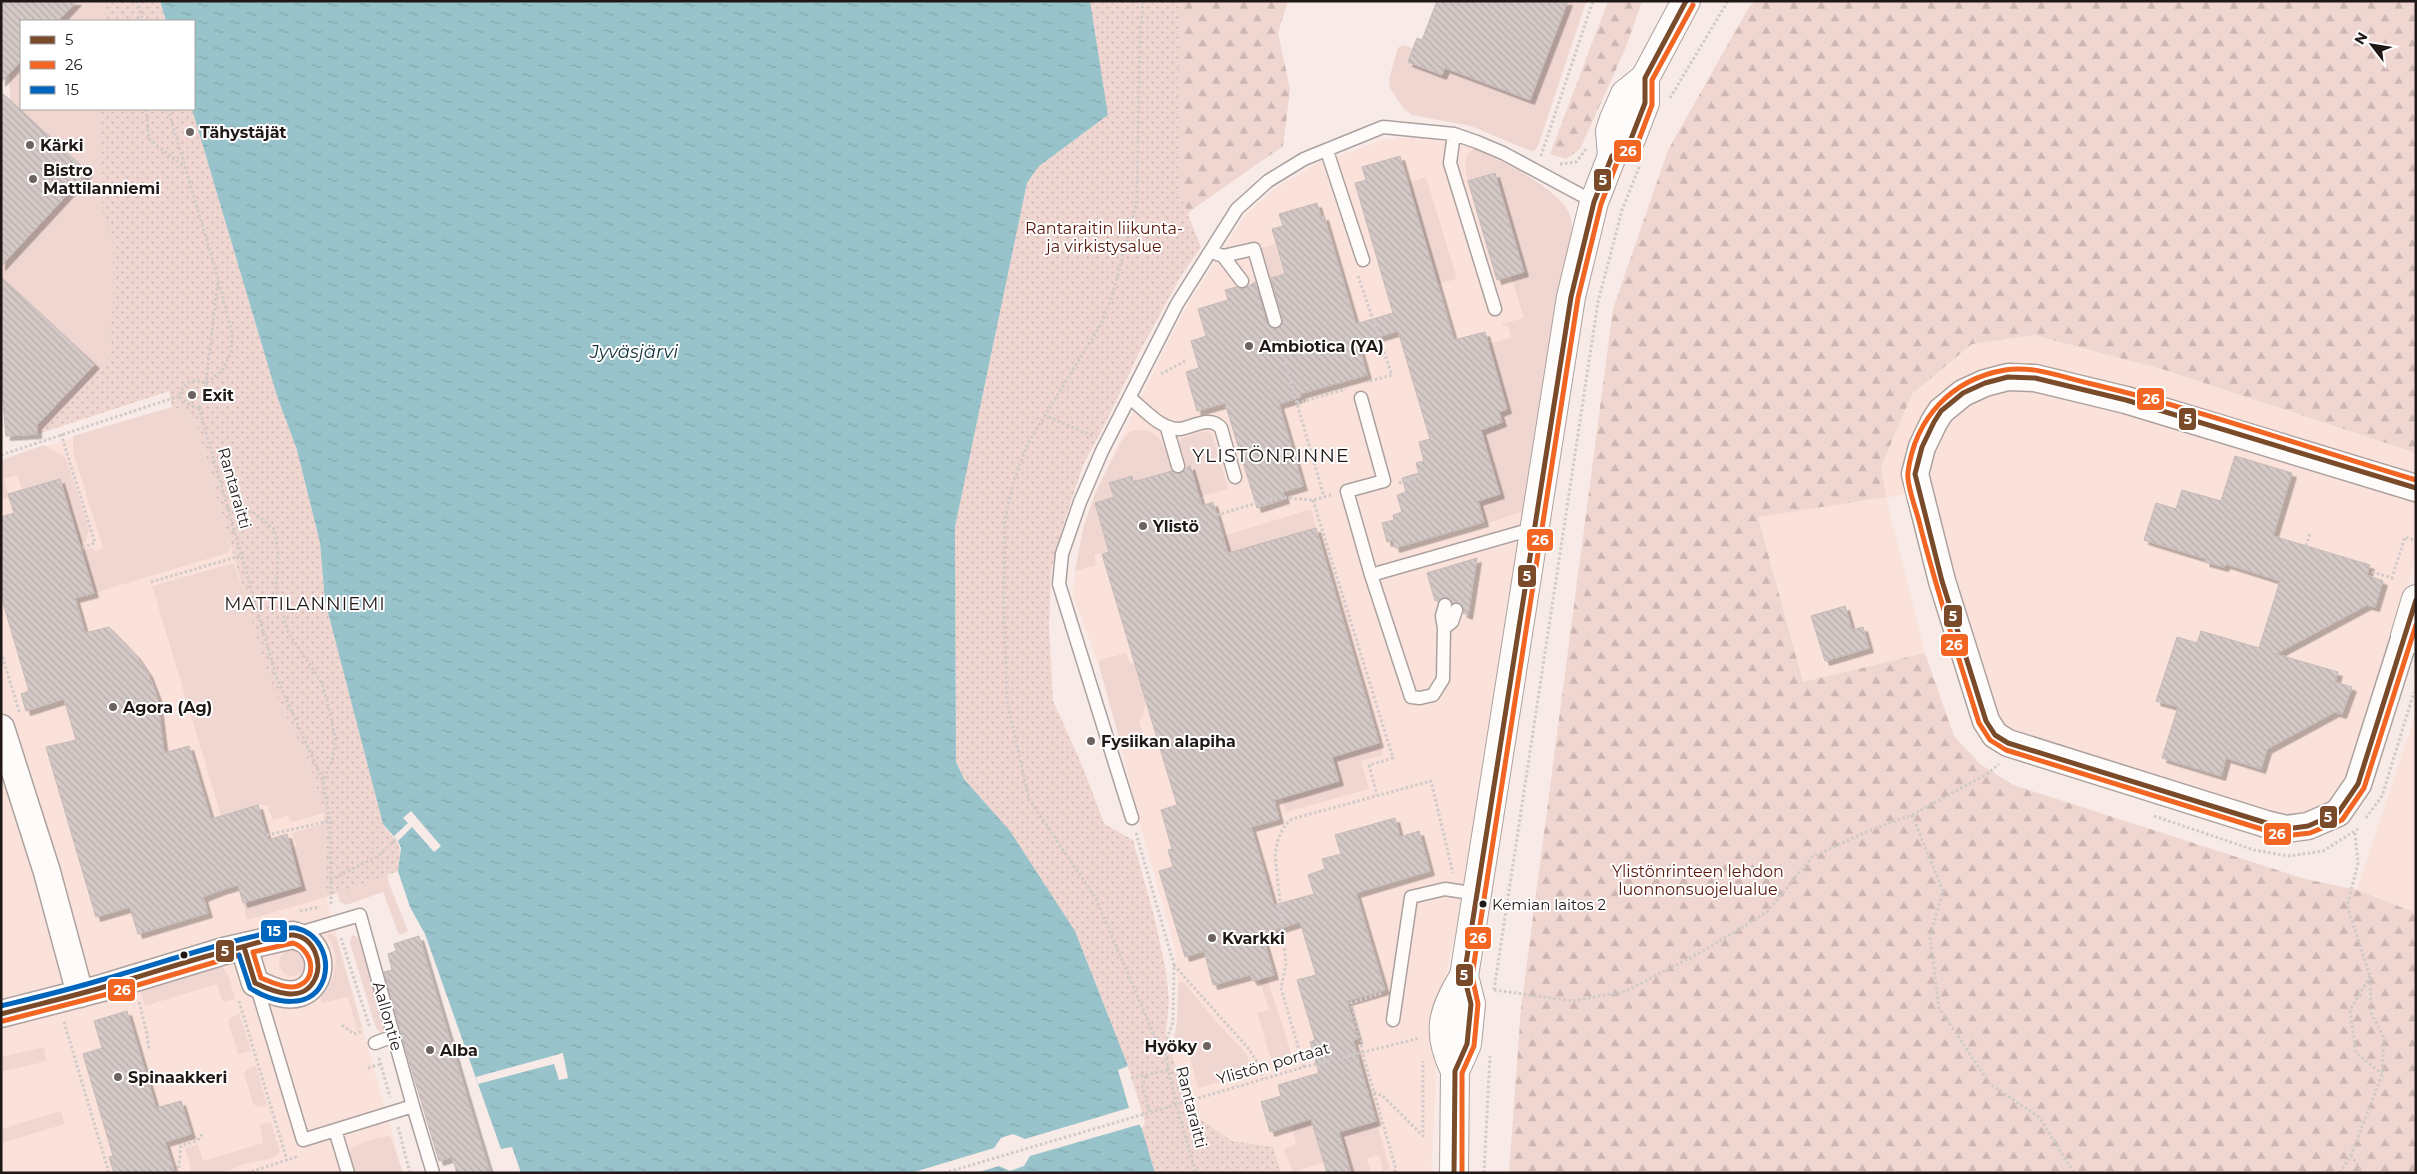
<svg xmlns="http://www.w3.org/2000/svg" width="2417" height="1174" font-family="Montserrat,sans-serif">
	<defs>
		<pattern id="forest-firs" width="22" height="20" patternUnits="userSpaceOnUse" patternTransform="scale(1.25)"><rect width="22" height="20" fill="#f0d6d0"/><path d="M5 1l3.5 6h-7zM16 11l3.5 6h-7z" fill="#ceb7b2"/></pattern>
		<pattern id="park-dots" width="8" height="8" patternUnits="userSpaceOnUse" patternTransform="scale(1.25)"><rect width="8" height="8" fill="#f0d6d0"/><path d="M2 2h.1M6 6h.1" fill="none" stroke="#ceb7b2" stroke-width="1.8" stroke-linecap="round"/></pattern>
		<pattern id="water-ripples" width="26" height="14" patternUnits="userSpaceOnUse" patternTransform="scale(1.25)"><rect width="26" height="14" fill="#99c3cb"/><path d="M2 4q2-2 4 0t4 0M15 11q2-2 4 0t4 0" fill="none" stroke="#84a7ae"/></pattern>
		<pattern id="building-back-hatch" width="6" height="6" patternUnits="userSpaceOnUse" patternTransform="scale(1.25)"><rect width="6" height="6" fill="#d4c9c7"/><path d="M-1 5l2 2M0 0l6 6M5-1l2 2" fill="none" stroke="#b6acaa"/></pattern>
		<filter id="shadow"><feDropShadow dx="4.5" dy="4.5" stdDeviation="0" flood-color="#0004"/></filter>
	</defs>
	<rect width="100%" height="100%" fill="#f8eae6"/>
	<path fill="#fae1da" d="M1421 137 1481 150 1525 174 1556 197 1569 212 1573 232 1464 892 1448 966 1439 1024 1431 1173H1281L1272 1147 1232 1141 1187 1110 1171 1054 1177 1023 1178 985 1174 945 1138 817 1119 737 1099 666 1073 595 1075 571 1083 529 1096 491 1164 350 1187 306 1246 214 1277 187 1314 165 1385 139Z
		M2034 335 2165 370 2416 453V557L2347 779 2333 801 2306 816 2280 817 2006 733 1996 725 1928 489 1886 498 1925 653 1803 682 1758 516 1885 497 1881 467 1912 394 1972 344Z
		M172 407 196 422 258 643 324 813 323 824 327 829 323 884 326 897 403 1173H1V460Z
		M2416 713V913L2357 890Z"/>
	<path fill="#f0d6d0" d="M77 1H132L139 21H58Z
		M1568 1 1586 2 1538 146 1533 152 1471 126 1412 115 1403 108 1390 88 1389 79 1398 48 1402 45 1413 48 1408 62 1442 75 1445 68 1530 100Z
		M21 61V109H137L169 391 37 434V425L95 364 1 277V257L10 256 87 172 10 100 9 74Z
		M1473 149 1480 150C1503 162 1559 189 1569 213 1571 218 1572 226 1573 232L1526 510 1486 524 1478 501 1500 494 1481 430 1502 423 1499 412 1507 409 1480 346 1511 338 1508 325 1503 326 1502 324 1524 318 1511 276 1495 173 1468 181C1465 168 1462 159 1473 149Z
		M1426 177 1457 279 1437 284 1408 183Z
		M1275 244 1297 321 1281 326 1258 249Z
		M172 407 185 411 196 422 231 548 227 553 94 593 82 551 91 548 96 551 103 548 73 452V436Z
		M1145 430C1164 435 1167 453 1172 471L1133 482 1131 476 1110 483 1114 497 1095 503 1105 538 1114 549 1094 555 1096 565 1075 571 1083 529 1096 491 1122 440 1131 431Z
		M1206 431 1212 434 1228 489 1199 497 1190 466 1186 467 1179 443 1182 438Z
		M44 445 64 456 69 468 89 529 86 541 79 545 60 479 22 490 17 475 4 479 9 497 1 500V460Z
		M1311 509 1316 528 1228 553 1224 536Z
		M234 563 278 699 310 764 324 813 291 822 288 815 273 820 267 805H258L221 816 152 586Z
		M1126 653 1130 664 1135 663C1141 683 1152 703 1139 722L1143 734 1125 740 1119 737 1099 666 1100 660Z
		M1379 743 1383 755 1361 761 1369 789 1286 812 1282 798 1338 781 1332 757Z
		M323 824 327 829 323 884 326 897 247 920 243 903 291 848 297 846 292 833Z
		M387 869 389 884 408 931 399 935 383 892 346 905 339 901 336 884Z
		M329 933 336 937 362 1027 357 1030 348 997 322 1003 320 998C336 982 342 955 327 936Z
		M352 935 358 937 384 1026 385 1029 381 1033 376 1028 350 943Z
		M279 963a13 13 0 1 1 26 0a13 13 0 1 1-26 0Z
		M222 966 228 975 235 999 225 1002 221 998 217 984 145 1006 140 989Z
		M1267 977 1293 1060 1273 1065 1257 1013 1269 1010 1259 979Z
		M1180 982H1183L1219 1025 1244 1051 1255 1071 1198 1088 1188 1050 1171 1054 1177 1023 1178 985Z
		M239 1014 251 1051 238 1054 228 1021 231 1017Z
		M44 1047 47 1061 1 1072V1057Z
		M256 1066 267 1105 258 1107 253 1104 244 1073 247 1069Z
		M61 1111 65 1124 1 1143V1129Z
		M1311 1119 1317 1138 1376 1121 1390 1169 1383 1171 1379 1155 1367 1158 1371 1173H1351L1326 1162 1293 1172 1284 1150 1296 1143 1291 1125Z
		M271 1122 280 1152 273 1158 244 1164 224 1173H183L191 1170 185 1148 198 1144 203 1161 263 1143 260 1125Z
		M390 1136 403 1173H356C354 1167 349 1159 350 1153 350 1142 381 1138 390 1136Z"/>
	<path fill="url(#forest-firs)" d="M1090 1H1288L1278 33 1290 89 1283 146 1190 211 1170 241 1076 461 1017 670 1081 763 1104 824 1125 835 956 762 1108 115Z
		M1608 1H1642L1626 47 1580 149 1566 159 1550 154Z
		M1756 1H2416V453L2165 370 2034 335 1972 344 1912 394 1881 467 1886 497 1758 517 1803 682 1925 653 1954 736 1980 764 2013 785 2305 879 2357 890 2416 913V1173H1509L1521 1008 1613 309 1668 150 1749 7Z"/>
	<path fill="url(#park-dots)" d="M103 1H160L166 21H107Z
		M1090 1H1181L1178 78 1181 197 1201 247 1182 274 1141 349 1105 424 1083 465 1063 526 1051 571 1049 627 1053 701 1081 763 1104 824 1133 840 1155 920 1166 971 1169 1001 1166 1032 1187 1110 1232 1141 1273 1147 1281 1173H1155L1142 1129 1145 1122 1128 1066 1075 931 1010 832 964 779 956 762 955 527 1027 183 1038 167 1108 115Z
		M95 109H192L277 396 297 450 320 543 325 601 383 824C400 849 402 837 398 871L326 897 323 884 327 829 323 824 324 813 310 764 278 699 258 643 196 422 185 411 172 407 169 391 37 434 108 362 113 305V239L103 216 101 121Z"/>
	<path fill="url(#water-ripples)" d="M160 1H1090L1108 115 1038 167 1027 183 955 527 956 762 964 779 1010 831 1075 931 1128 1066 1118 1070 1129 1108 1142 1129 1155 1173H521L512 1147 501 1149 425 934 410 907 398 871 401 848 398 841 383 824 325 601 320 543 297 450 277 396 192 109H194V21H166Z"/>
	<path fill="#f8eae6" d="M411 811 441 846 434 852 412 827 398 841 394 836 408 823 403 818Z
		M563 1053 568 1078 559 1080 554 1064 478 1084 476 1077Z
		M1132 1107 1141 1124 1030 1156 1024 1166 1010 1171 999 1166 976 1173H911L994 1148 1001 1138 1013 1134 1025 1139Z"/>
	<path fill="url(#building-back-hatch)" stroke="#c5bab7" filter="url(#shadow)" d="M1 1H77L58 21H21V61L1 82Z
		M1437 1H1568L1530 100 1445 68 1442 75 1408 62 1417 38 1422 40Z
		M1 92 88 172 1 266Z
		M1400 156 1454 340 1485 332 1507 409 1499 412 1502 422 1481 430 1500 494 1478 501 1484 522 1395 548 1393 540 1387 542 1382 523 1394 520 1393 515 1402 512 1397 495 1406 492 1402 478 1419 473 1416 463 1424 461 1419 442 1430 439 1398 331 1358 343 1367 375 1300 394 1301 397 1279 404 1303 486 1283 492 1285 499 1257 508 1225 403 1197 411 1186 372 1199 368 1191 341 1206 336 1198 309 1228 300 1225 290 1236 287 1244 289 1255 282 1267 324 1274 329 1281 326 1283 319 1271 278 1285 274 1272 229 1283 226 1279 214 1317 203 1321 217 1324 216 1356 324 1393 313 1355 183 1366 180 1362 167Z
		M1495 173 1524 272 1497 280 1468 181Z
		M1 277 95 364 37 425V434L6 436 1 382Z
		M2235 456 2292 473 2273 536 2370 565 2367 575 2383 581 2375 607 2367 605 2276 654 2338 672 2335 682 2352 687 2342 714 2335 712 2267 749 2261 769 2226 758 2221 776 2162 758 2178 707 2156 701 2177 637 2197 643 2201 631 2259 648 2280 581 2226 564 2224 567 2205 562 2206 559 2144 540 2156 503 2176 509 2182 490 2221 501Z
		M1190 465 1202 506 1213 502 1228 553 1316 528 1379 743 1332 757 1339 781 1274 800 1279 819 1251 827 1274 905 1314 894 1308 875 1325 869 1322 859 1341 854 1335 835 1395 818 1400 837 1419 831 1430 871 1356 893 1385 990 1347 1001 1358 1039 1353 1040 1376 1121 1339 1132 1351 1173H1327L1311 1119 1270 1132 1261 1102 1281 1096 1278 1085 1319 1073 1310 1042 1315 1040 1297 980 1316 975 1300 922 1262 934 1274 975 1253 981 1250 975 1213 985 1204 951 1185 957 1159 871 1173 867 1168 850 1172 849 1161 810 1177 805 1102 554 1109 552 1095 503 1114 497 1109 483 1132 476 1133 482 1172 471 1180 474Z
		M60 479 94 593 75 598 85 633 109 627 136 655 148 673 157 696 164 753 189 746 211 819 258 805 268 840 287 834 301 886 243 903 238 885 221 890 203 897 208 913 138 934 130 907 96 917 46 747 76 740 64 699 26 711 21 694 29 691 1 596V517L14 513 8 494Z
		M1477 558 1468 615 1463 613 1462 604 1453 603 1448 597 1435 601 1427 573Z
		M1845 606 1852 630 1863 627 1869 648 1825 661 1811 616Z
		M419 936 476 1127 490 1173H457L452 1157 439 1161 405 1047 384 972 392 970 388 954 396 951 394 944Z
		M127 1011 156 1108 181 1101 191 1134 165 1142 175 1173H114L109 1157 113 1156 83 1054 102 1048 94 1021Z"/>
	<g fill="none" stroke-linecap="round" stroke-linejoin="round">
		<defs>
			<path id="lane" d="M1454 134 1450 163 1495 309
				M1327 151 1363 260
				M1217 254 1223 256 1242 281
				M1223 256 1254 249 1275 321
				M1130 398C1144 409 1161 430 1180 429 1193 427 1210 415 1221 428L1235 477
				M1361 398 1384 481 1347 491 1371 575
				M1167 428 1178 466
				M1445 605 1442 616 1444 628 1452 622 1456 610
				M1444 628 1443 679 1433 695 1420 698 1411 697 1371 575 1525 531 1534 532
				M1132 818 1059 584 1062 554 1080 502 1102 451 1177 304 1237 209 1268 181 1304 159 1383 127 1454 134 1477 142 1503 153 1594 202
				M256 984 303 1140 413 1106 360 915 296 934
				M1393 1020 1411 897 1445 889 1477 894
				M375 1043 394 1036
				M413 1106 433 1173
				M335 1130 348 1173"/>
			<path id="street" d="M2405 636 2358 784 2338 813 2308 826 2286 829 2266 824 2008 743 1995 735 1986 721 1942 581 1915 474 1922 447 1934 422 1941 411 1963 393 1985 383 2008 377 2035 378 2126 400 2416 488
				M1 728 47 872 80 994
				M1 1014 102 988 224 951 293 935C299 937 306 939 310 944 324 959 320 986 300 993 285 998 268 989 255 983L244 947"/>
			<path id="secondary" d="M1612 156 1631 139 1645 103V78
				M2416 599 2405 636 2416 639
				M1455 1071C1436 1032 1442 1012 1464 976L1571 297 1594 202 1612 156 1610 131 1614 119 1625 94 1645 78 1686 1
				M1454 1173 1455 1071 1467 1044 1471 1004 1464 976"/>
		</defs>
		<use href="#lane" stroke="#aca19e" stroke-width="15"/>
		<use href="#street" stroke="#aca19e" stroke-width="29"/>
		<use href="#secondary" stroke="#aca19e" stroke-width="30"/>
		<path stroke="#d0cac9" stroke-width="3" stroke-dasharray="2.5 2.5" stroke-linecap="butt" d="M137 1 143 21
			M1143 1 1140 34 1137 201 1112 297 1101 324 1028 443 1014 480 1005 518 1004 604 1007 701 1029 799 1096 899 1155 1037 1164 1048 1176 1104 1196 1173
			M1670 98 1728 1
			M146 109 149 139 185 168
			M168 109 218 278 232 334 231 353 222 371 206 383
			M1541 156 1593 1
			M1560 164 1576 162 1587 148
			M1358 276 1392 375 1367 382
			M1285 362 1324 497
			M1161 374 1187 360
			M1297 403 1346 389
			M199 408 276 676 323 781 330 821 331 906
			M199 408C206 400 208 394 206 383L218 280
			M199 408 191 406 179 396C185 381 191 378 206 383
			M1044 415 1093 436
			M61 434 95 543 81 548
			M1 455 179 396
			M1399 483 1420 476
			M1313 500 1393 758 1369 765 1377 795
			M228 510 254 513 275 530 278 554 276 588 288 632 322 683 330 712 336 741 332 761 323 780
			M1217 515 1277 497 1313 500 1331 495
			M2306 546 2310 533
			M2372 572 2392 578 2405 537 2416 541
			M151 582 240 556
			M1 652 20 714
			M1912 815 1943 891 1930 937 1939 1008 1990 1084 2039 1117 2074 1173
			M2154 816 2254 850 2289 856 2323 851 2358 829
			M2366 818 2382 796 2414 692
			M1136 833 1174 965 1173 1022 1164 1047
			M267 835 330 821
			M330 880 378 856 396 839
			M300 911 320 907
			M341 938 370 1028
			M1174 965 1248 1048 1258 1063 1263 1079
			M2370 976 2350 1010 2356 1053 2382 1074
			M1494 990 1598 302 1622 210 1640 165
			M1494 990 1573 1001 1626 991 1703 951 1767 912 1812 857 1868 831 1912 815 1987 774 1999 764
			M1379 993 1380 994 1351 1003 1361 1040 1362 1051 1396 1169 1394 1173
			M239 1001 287 1160
			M139 1002 147 1034 149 1051
			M64 1022 109 1173
			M342 1025 354 1034 362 1031
			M379 1058 390 1097
			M1304 1067 1281 988 1286 964 1275 853C1278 838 1281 828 1292 819L1431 781 1453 873
			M368 1068 381 1064
			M1146 1076 1142 1086 1150 1112
			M1131 1078 1169 1070
			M1374 1092 1383 1096 1423 1136V1061
			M398 1127 410 1173
			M2351 1155 2363 1173
			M178 1173 181 1146 197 1141 204 1132
			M247 1173 299 1156
			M944 1173 1304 1067 1420 1038
			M1484 1173 1490 1056
			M2340 1173 2351 1155 2382 1075 2384 1038 2371 1013 2370 976 2347 906 2358 863 2355 833"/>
		<use href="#lane" stroke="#fefcfb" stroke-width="12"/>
		<use href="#street" stroke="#fefcfb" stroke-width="26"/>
		<use href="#secondary" stroke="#fefcfb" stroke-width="28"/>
		<defs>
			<path id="bus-1" d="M2416 488 2126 400 2035 378 2008 377 1985 383 1963 393 1941 411 1934 422 1922 447 1915 474 1942 581 1986 721 1995 735 2008 743 2286 829 2308 826 2338 813 2358 784 2416 600
				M1 1014C35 1005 70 997 104 987 150 974 195 958 242 947 254 944 283 934 293 935 314 937 323 963 315 979 303 1004 274 992 255 983L244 947
				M1454 1173 1455 1071 1467 1044 1471 1004 1464 976 1571 297 1594 202 1612 156 1631 139 1645 103V78L1686 1"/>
			<path id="bus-2" d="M2416 480C2308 448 2201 410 2092 384 2065 378 2033 365 2005 370 1952 379 1915 418 1908 472 1906 484 1916 509 1919 521 1936 589 1958 656 1979 723L1990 740 2006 750 2284 836 2310 833 2342 820 2364 788 2416 625
				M293 943C316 951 318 986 291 987 281 987 271 982 261 978L253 952Z
				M3 1021 104 995 239 955
				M1462 1173V1073L1474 1046 1478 1004 1472 976 1578 298 1601 204 1618 160 1638 142 1652 105V80L1693 5"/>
			<path id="bus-3" d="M1 1006C34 998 68 990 101 980 151 966 200 949 251 937 262 935 286 926 296 928 318 933 330 956 324 978 313 1012 272 1003 250 988L239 955"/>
		</defs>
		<use href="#bus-1" stroke="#fff" stroke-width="9"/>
		<use href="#bus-2" stroke="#fff" stroke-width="9"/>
		<use href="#bus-3" stroke="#fff" stroke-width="9"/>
		<use href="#bus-1" stroke="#7a4b2a" stroke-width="5"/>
		<use href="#bus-2" stroke="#f26522" stroke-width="5"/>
		<use href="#bus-3" stroke="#0065bd" stroke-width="5"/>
	</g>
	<g fill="#6c625f" stroke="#fff" stroke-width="2">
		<circle cx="190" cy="132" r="5"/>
		<circle cx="30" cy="145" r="5"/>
		<circle cx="33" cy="179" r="5"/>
		<circle cx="1249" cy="346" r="5"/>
		<circle cx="192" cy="395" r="5"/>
		<circle cx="1143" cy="526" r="5"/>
		<circle cx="113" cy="707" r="5"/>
		<circle cx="1091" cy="741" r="5"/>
		<circle cx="1212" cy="938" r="5"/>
		<circle cx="1207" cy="1046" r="5"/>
		<circle cx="430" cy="1050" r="5"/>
		<circle cx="118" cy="1077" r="5"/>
	</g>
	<g fill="#201816" stroke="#fff" stroke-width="2">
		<circle cx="1483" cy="904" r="4.5"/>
		<circle cx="184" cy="955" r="4.5"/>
	</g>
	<g text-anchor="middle" stroke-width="4" stroke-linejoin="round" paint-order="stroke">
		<g font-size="15" fill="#201816" stroke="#fff" text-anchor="start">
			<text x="1492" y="910">Kemian laitos 2</text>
		</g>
		<g font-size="16" font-weight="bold" fill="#201816" stroke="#fff" text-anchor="start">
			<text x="200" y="138">Tähystäjät</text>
			<text x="40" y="151">Kärki</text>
			<text x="43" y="176">Bistro<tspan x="43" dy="18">Mattilanniemi</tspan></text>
			<text x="1259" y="352">Ambiotica (YA)</text>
			<text x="202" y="401">Exit</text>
			<text x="1153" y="532">Ylistö</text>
			<text x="123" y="713">Agora (Ag)</text>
			<text x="1101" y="747">Fysiikan alapiha</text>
			<text x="1222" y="944">Kvarkki</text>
			<text x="1197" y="1052" text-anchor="end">Hyöky</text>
			<text x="440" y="1056">Alba</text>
			<text x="128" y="1083">Spinaakkeri</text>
		</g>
		<g font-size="16" fill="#581609" stroke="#fff">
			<text x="1104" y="234">Rantaraitin liikunta-<tspan x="1104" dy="18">ja virkistysalue</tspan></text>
			<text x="1698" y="877">Ylistönrinteen lehdon<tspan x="1698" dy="18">luonnonsuojelualue</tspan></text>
		</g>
		<g font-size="16" fill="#201816" stroke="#fff">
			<text transform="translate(235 488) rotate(74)" y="6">Rantaraitti</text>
			<text transform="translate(388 1016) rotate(74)" y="6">Aallontie</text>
			<text transform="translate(1273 1063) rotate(-16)" y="6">Ylistön portaat</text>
			<text transform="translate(1192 1107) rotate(76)" y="6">Rantaraitti</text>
		</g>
		<g font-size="18" font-style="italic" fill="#103238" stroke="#fff">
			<text x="634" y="358">Jyväsjärvi</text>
		</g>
		<g font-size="18" letter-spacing="1" fill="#201816" stroke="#fff">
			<text x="305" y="610">MATTILANNIEMI</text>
		</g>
		<g font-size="19" letter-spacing="1" fill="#201816" stroke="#fff">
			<text x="1271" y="462">YLISTÖNRINNE</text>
		</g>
	</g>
	<g stroke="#fff" stroke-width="2">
		<rect x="1613" y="139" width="29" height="24" rx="5" fill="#f26522"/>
		<rect x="1593" y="168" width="19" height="24" rx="5" fill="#7a4b2a"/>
		<rect x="2136" y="387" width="29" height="24" rx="5" fill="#f26522"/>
		<rect x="2178" y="407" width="19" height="24" rx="5" fill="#7a4b2a"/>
		<rect x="1526" y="528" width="28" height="24" rx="5" fill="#f26522"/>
		<rect x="1517" y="564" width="20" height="24" rx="5" fill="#7a4b2a"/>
		<rect x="1943" y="604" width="20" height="24" rx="5" fill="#7a4b2a"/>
		<rect x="1940" y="633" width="29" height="24" rx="5" fill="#f26522"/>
		<rect x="2319" y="805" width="19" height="24" rx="5" fill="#7a4b2a"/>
		<rect x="2263" y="822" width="29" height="24" rx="5" fill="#f26522"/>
		<rect x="260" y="919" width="28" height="24" rx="5" fill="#0065bd"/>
		<rect x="1464" y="926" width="28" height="24" rx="5" fill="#f26522"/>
		<rect x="215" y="939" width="20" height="24" rx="5" fill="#7a4b2a"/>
		<rect x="1455" y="963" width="19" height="24" rx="5" fill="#7a4b2a"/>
		<rect x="107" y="978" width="29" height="24" rx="5" fill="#f26522"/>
	</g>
	<g font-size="14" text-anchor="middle" font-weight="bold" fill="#fff">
		<text x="1628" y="156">26</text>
		<text x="1603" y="185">5</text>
		<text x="2151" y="404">26</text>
		<text x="2188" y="424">5</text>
		<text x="1540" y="545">26</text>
		<text x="1527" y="581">5</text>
		<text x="1953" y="621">5</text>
		<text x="1954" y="650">26</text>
		<text x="2328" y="822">5</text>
		<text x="2277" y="839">26</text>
		<text x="274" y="936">15</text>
		<text x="1478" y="943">26</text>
		<text x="225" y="956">5</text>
		<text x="1464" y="980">5</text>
		<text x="122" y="995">26</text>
	</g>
	<rect width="2417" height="1174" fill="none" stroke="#201816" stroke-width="5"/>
	<rect x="20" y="20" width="175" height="90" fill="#ffffff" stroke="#a6a3a2"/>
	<rect x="30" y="36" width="25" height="8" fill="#7a4b2a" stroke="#a6a3a2"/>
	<text x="65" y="45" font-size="15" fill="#201816">5</text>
	<rect x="30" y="61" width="25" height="8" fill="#f26522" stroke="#a6a3a2"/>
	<text x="65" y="70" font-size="15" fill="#201816">26</text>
	<rect x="30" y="86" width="25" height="8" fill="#0065bd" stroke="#a6a3a2"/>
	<text x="65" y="95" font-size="15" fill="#201816">15</text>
	<g transform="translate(2372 45) rotate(301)" stroke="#ffffff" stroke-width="4" paint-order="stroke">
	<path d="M0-4L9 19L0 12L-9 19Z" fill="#201816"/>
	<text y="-8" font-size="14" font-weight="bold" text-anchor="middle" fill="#201816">N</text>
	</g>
</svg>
